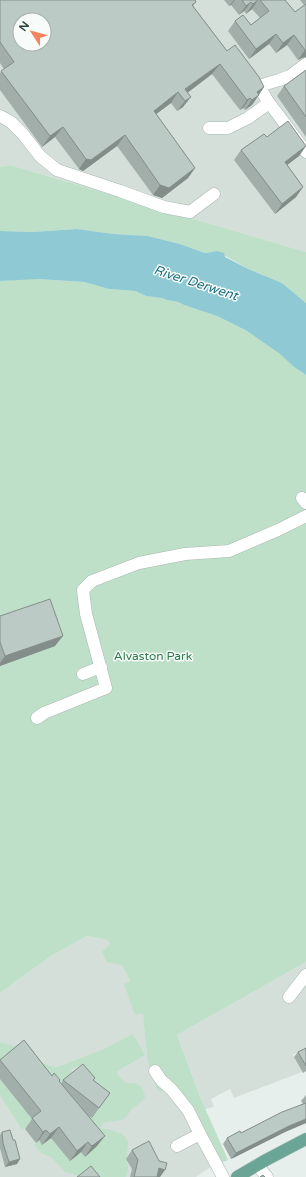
<svg xmlns="http://www.w3.org/2000/svg" width="306" height="1177" font-family="'Varela Round',sans-serif">
	<rect width="100%" height="100%" fill="#e6efeb"/>
	<path fill="#d4dfda" fill-rule="evenodd" d="M0 0H306V252L10 165 0 167ZM20 20H44V44H20Z
		M87 936 107 940 125 970 143 1011 147 1058 167 1092 183 1109 211 1167 196 1177H0V993L51 956Z
		M306 962V1048L293 1055 302 1072 234 1098 230 1089 211 1099 214 1107 205 1109 177 1035Z"/>
	<path fill="#bfe0c8" d="M10 165 306 252V303L282 283 248 269 217 251 206 253 202 252 180 244 148 236 114 234 77 229 32 232 0 231V167Z
		M27 279H38L84 282 109 289 135 291 146 296 162 298 167 300 178 302 184 305 217 316 247 331 280 354 294 367 306 375V962L177 1035 201 1099 228 1160 211 1167 199 1144 191 1143 188 1135 193 1130 183 1109 167 1093 158 1090 155 1085 147 1058 143 1014 141 1013 135 1015 124 984 130 981 122 965 107 962 102 952 110 944 107 940 87 936 51 956 0 993V281Z
		M133 1034 145 1055 116 1072C119 1076 123 1082 128 1083 130 1084 132 1083 134 1083 141 1085 145 1091 145 1098L138 1105 133 1107 126 1117 122 1120 105 1122 100 1128C108 1129 127 1132 128 1143 128 1149 126 1154 127 1159 128 1166 129 1170 126 1177H84L65 1172 51 1157 41 1153 34 1145 39 1140 43 1145 51 1138 78 1124 83 1067 78 1066 72 1069 69 1077 54 1092 0 1064V1042C5 1045 10 1044 15 1046 30 1052 40 1066 57 1067L104 1049Z
		M0 1079 34 1122 22 1130 0 1095Z"/>
	<path fill="#8ec9d4" d="M77 229 114 234 148 236 180 244 202 252 206 253 217 251 224 253 225 257 248 269 282 283 306 303V375L294 367 280 354 247 331 217 316 184 305 178 302 167 300 162 298 146 296 135 291 109 289 84 282 38 279 0 281V231L32 232Z"/>
	<g fill="none" stroke-linecap="round" stroke-linejoin="round">
		<defs>
			<path id="minor" d="M306 64 290 76 279 80 259 86 267 100 306 152
				M0 116 11 122 22 133 40 156 57 170 120 191 164 207 190 212 214 194
				M209 128H228L248 118 269 103
				M302 498 306 503
				M83 674 101 667
				M37 718 44 713 106 688 86 614 83 590 92 581 139 563 185 554 229 551 278 530 306 516
				M289 997 306 975
				M155 1071 161 1080 172 1090 188 1110 200 1134 223 1177
				M177 1146 200 1134
				M257 1165 267 1177"/>
			<path id="major" d="M237 1177 266 1160 306 1139"/>
		</defs>
		<use href="#minor" stroke="#a8b8b2" stroke-width="13"/>
		<use href="#major" stroke="#c2cac8" stroke-width="13"/>
		<use href="#minor" stroke="#fff" stroke-width="12"/>
		<use href="#major" stroke="#6aa596" stroke-width="12"/>
	</g>
	<path fill="#a1aea9" d="M0 0 196 2 193 6 227 51 264 87 252 105 245 110 243 108 240 110 212 74 188 92 183 107 177 111 171 103 156 114 195 168 188 178 162 198 153 195 117 146 83 171 79 169 55 137 42 147 0 90V73L4 69 0 63Z
		M224 0H285L295 12 304 5 300 0H306V57L302 58 298 60 287 45 276 53 269 44 249 59 228 31 235 21 251 25 260 18 252 9 246 14 244 11 239 15 231 5 229 6Z
		M306 70V137L277 96 284 86Z
		M267 137 306 146 299 156 287 165 303 187 296 197 275 214 234 160 241 150Z
		M0 616 55 646 0 666Z
		M24 1040 52 1076 61 1084 63 1080 95 1078 93 1080 110 1093 92 1118 87 1115 97 1146 85 1157 81 1152 70 1161 51 1138 42 1145 39 1140 36 1143 25 1129 32 1119 0 1079V1060Z
		M306 1048V1071L303 1073 294 1057 298 1052Z
		M306 1095V1123L285 1132 231 1159 223 1144 227 1138 241 1133 303 1104 301 1101Z
		M2 1132 17 1164 5 1167 0 1148V1135Z
		M132 1150 159 1161 160 1177H130L132 1169 126 1159Z"/>
	<path fill="#838d89" d="M234 0H235L231 5 229 6Z
		M258 0 252 9 246 14 253 4Z
		M251 2 244 11 239 15 246 6Z
		M276 34 269 44 249 59 256 49Z
		M294 35 287 45 276 53 283 43Z
		M305 50H306V57L302 58 298 60Z
		M220 64 212 74 182 97 185 89Z
		M264 87 252 105 245 110 257 92Z
		M178 92 171 103 147 121 154 111Z
		M191 97 183 107 177 111 185 101Z
		M250 98 243 108 240 110 247 100Z
		M63 127 55 137 42 147 50 136Z
		M125 135 117 146 83 171 79 169 86 159Z
		M306 146 299 156 278 172 285 162Z
		M195 168 188 178 162 198 153 195 160 185Z
		M303 187 296 197 275 214 282 204Z
		M63 636 55 646 0 666V663L5 656Z
		M306 1119V1123L285 1132 231 1159 236 1153 289 1126Z
		M59 1127 51 1138 42 1145 50 1134Z
		M46 1130 39 1140 36 1143 43 1132Z
		M105 1136 97 1146 85 1157 92 1146Z
		M88 1142 81 1152 70 1161 77 1151Z
		M20 1159 17 1164 5 1167 9 1162Z
		M159 1168 165 1170 160 1177H155Z"/>
	<path fill="#bbcac4" stroke="#838d89" fill-rule="evenodd" d="M0 0H195L196 2 192 5 227 51 235 45 259 77 264 87 257 92 259 95 252 100 250 98 247 100 220 64 185 89 191 97 185 101 178 92 154 111 195 168 169 188 160 185 125 135 91 160 86 159 63 127 50 136 1 71 14 62 0 42ZM20 20H44V44H20Z
		M242 0H258L253 4 251 2 246 6Z
		M260 0H285L295 12 306 4V50H305L294 35 283 43 276 34 256 49 235 21 243 15 251 25 269 11Z
		M306 70V117L284 86Z
		M288 121 306 146 285 162 303 187 282 204 241 150 264 134 267 137Z
		M50 599 63 636 5 656 0 642V616Z
		M24 1040 52 1076 54 1073 60 1080 59 1081 105 1136 92 1146 88 1142 77 1151 59 1127 50 1134 46 1130 43 1132 32 1118 41 1111 0 1060Z
		M306 1048V1066L298 1052Z
		M83 1064 95 1078 93 1080 110 1093 99 1108 63 1080Z
		M306 1103V1119L289 1126 236 1153 227 1138 240 1131 241 1133 282 1112Z
		M10 1130 13 1140H15L20 1159 9 1162 3 1143 2 1132Z
		M149 1141 159 1161 167 1163 165 1170 159 1168 157 1177H134L138 1160 132 1150Z
		M91 1166 100 1177H77Z
		M263 1175 265 1177H260Z"/>
	<g text-anchor="middle" stroke-width="3" stroke-linejoin="round" paint-order="stroke">
		<g font-size="12" fill="#2d7a4b" stroke="#f7fbf9">
			<text x="153" y="660">Alvaston Park</text>
		</g>
		<g font-size="13" font-style="italic" fill="#1c6f80" stroke="#f7fbf9">
			<text transform="translate(196 282) rotate(18)" y="5">River Derwent</text>
		</g>
	</g>
	<g transform="translate(32 32) rotate(306)"><circle r="19" fill="#f7fbf9" stroke="#a3b1ad"/>
	<path d="M0-3L7 15L0 10L-7 15Z" fill="#f4845f"/>
	<text y="-6" font-size="11" font-weight="bold" text-anchor="middle" fill="#24423a">N</text>
	</g>
</svg>
